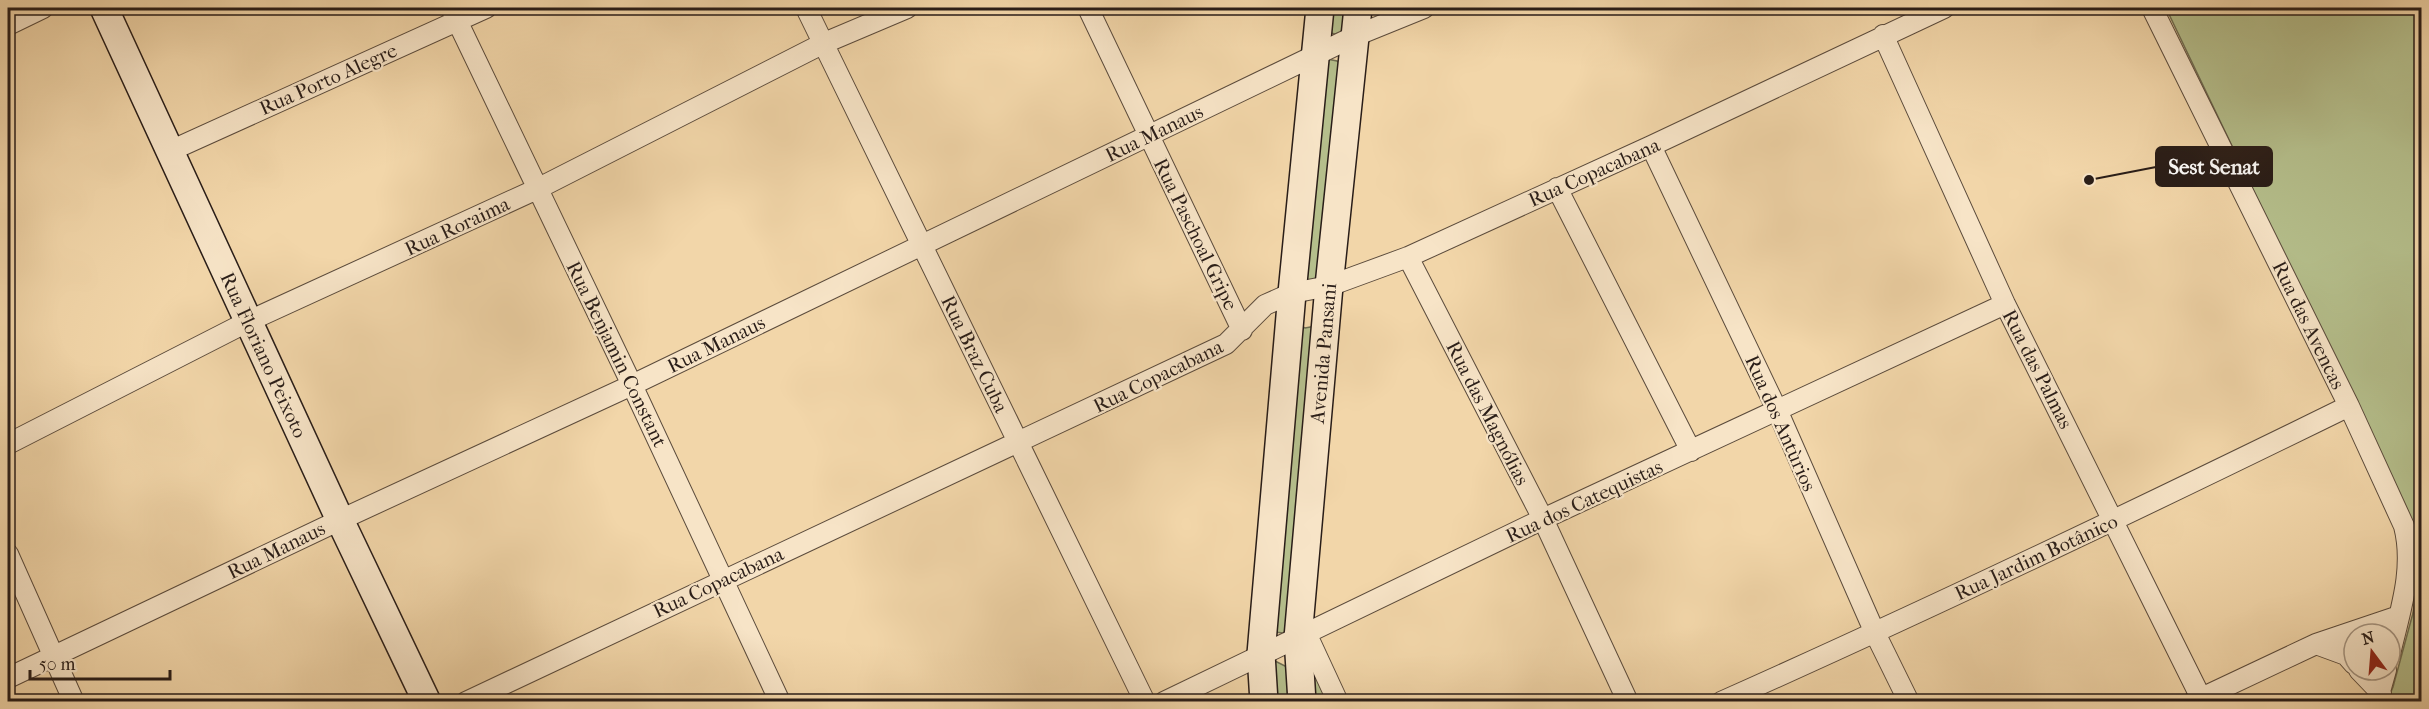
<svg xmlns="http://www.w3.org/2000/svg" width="2429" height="709" font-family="'IM FELL French Canon',serif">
	<rect width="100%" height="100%" fill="#f2d6a9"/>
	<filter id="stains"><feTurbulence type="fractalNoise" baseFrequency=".00333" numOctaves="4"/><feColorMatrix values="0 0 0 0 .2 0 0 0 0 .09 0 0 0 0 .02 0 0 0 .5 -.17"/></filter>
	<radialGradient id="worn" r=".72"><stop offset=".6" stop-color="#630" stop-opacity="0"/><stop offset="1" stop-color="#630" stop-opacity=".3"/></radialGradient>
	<path fill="#b5bf8c" stroke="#6f6e52" stroke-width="1.5" d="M1328 8H1348L1343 32 1335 34 1331 33Z
		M2166 8H2421V701H2387L2393 687 2413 613 2420 563 2411 520Z
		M1327 59 1337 61 1341 65 1318 278 1310 281 1306 280Z
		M1297 324 1305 328 1316 326 1287 631 1283 633 1275 632Z
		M1275 661 1287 667 1292 701H1271Z
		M1313 677 1316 678 1327 701H1310Z"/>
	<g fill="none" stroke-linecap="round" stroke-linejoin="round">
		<defs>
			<path id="street" d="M451 8 632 385 780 702
				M806 8 1145 702
				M1088 8 1242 330
				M2152 8 2349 406 2404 526C2415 569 2400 611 2390 654
				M8 25 43 8
				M1883 35 2005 304 2201 698
				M1651 146 1778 412 1875 633 1909 702
				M170 151 486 8
				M1557 188 1691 451
				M1408 257 1543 519 1628 702
				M8 444 249 321 537 189 822 44 907 8
				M8 554 74 702
				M1301 622 1338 702
				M2316 644 2346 655 2354 664
				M2359 670 2381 693
				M8 678 340 520 632 385 1355 36 1424 8
				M466 702 1226 344 1265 305 1292 293 1329 286 1408 257 1651 146 1944 8
				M1164 702 1543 519 2005 304
				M1721 702C1932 608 2141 508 2349 406
				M2193 702 2316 644 2399 616
				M2377 702 2386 670"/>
			<g id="secondary">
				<path id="s1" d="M104 8 340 520 427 702"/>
				<path d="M1264 702 1261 654 1292 293 1320 8"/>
				<path id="s2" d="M1302 702 1298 638 1329 286 1358 8"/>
			</g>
		</defs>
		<use href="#street" stroke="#5b4b3c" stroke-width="22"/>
		<use href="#secondary" stroke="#291d18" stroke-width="30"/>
		<use href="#street" stroke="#f7e4c7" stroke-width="20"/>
		<use href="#secondary" stroke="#f7e4c7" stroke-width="27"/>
	</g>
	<g text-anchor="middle" stroke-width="4.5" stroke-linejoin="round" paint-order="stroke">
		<g font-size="20" fill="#291d18" stroke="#f7e4c7">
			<text transform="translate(328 79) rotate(-24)" y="7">Rua Porto Alegre</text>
			<text transform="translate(1154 133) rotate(-26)" y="7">Rua Manaus</text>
			<text transform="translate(1594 172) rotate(-24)" y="7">Rua Copacabana</text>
			<text transform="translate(457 226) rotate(-25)" y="7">Rua Roraima</text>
			<text transform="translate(1196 234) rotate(64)" y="7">Rua Paschoal Gripe</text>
			<text transform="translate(2309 325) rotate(64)" y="7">Rua das Avencas</text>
			<text transform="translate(716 344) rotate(-26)" y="7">Rua Manaus</text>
			<text transform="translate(617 354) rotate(64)" y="7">Rua Benjamin Constant</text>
			<text transform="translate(975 354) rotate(64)" y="7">Rua Braz Cuba</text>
			<text dy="7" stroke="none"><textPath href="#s2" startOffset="350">Avenida Pansani</textPath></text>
			<text dy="7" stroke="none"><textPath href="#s1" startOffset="382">Rua Floriano Peixoto</textPath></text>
			<text transform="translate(2038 369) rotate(63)" y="7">Rua das Palmas</text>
			<text transform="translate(1158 376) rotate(-26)" y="7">Rua Copacabana</text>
			<text transform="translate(1488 413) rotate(63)" y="7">Rua das Magnólias</text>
			<text transform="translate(1781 423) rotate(66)" y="7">Rua dos Antùrios</text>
			<text transform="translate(1584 501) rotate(-25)" y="7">Rua dos Catequistas</text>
			<text transform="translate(276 550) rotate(-26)" y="7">Rua Manaus</text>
			<text transform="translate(2036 557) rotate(-25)" y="7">Rua Jardim Botânico</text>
			<text transform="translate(718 582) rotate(-25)" y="7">Rua Copacabana</text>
		</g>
	</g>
	<path fill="none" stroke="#291d18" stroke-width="2" d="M2089 180L2156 167"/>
	<circle fill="#291d18" stroke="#f7e4c7" stroke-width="2" cx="2089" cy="180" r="6"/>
	<rect fill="#291d18" stroke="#291d18" stroke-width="2" x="2156" y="147" width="116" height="39" rx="6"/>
	<g font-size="21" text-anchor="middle" font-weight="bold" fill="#fff">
		<text x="2214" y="174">Sest Senat</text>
	</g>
	<rect width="2429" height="709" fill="none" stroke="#f2d6a9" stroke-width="30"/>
	<rect x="9" y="9" width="2411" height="691" fill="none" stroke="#291d18" stroke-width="3"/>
	<rect x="15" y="15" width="2399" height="679" fill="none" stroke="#291d18" stroke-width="1.5"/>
	<g transform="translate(2372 652) rotate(344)"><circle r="28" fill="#f7e4c7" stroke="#a59481" stroke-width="1.5"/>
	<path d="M0-4.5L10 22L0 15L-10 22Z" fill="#8f2418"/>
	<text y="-9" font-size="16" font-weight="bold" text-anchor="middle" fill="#291d18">N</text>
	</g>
	<path d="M30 670v9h140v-9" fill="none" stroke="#291d18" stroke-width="3"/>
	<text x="39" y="670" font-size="18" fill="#291d18" stroke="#f7e4c7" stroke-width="4.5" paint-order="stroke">50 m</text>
	<rect width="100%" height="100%" filter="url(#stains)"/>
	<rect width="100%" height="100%" fill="url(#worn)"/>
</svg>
